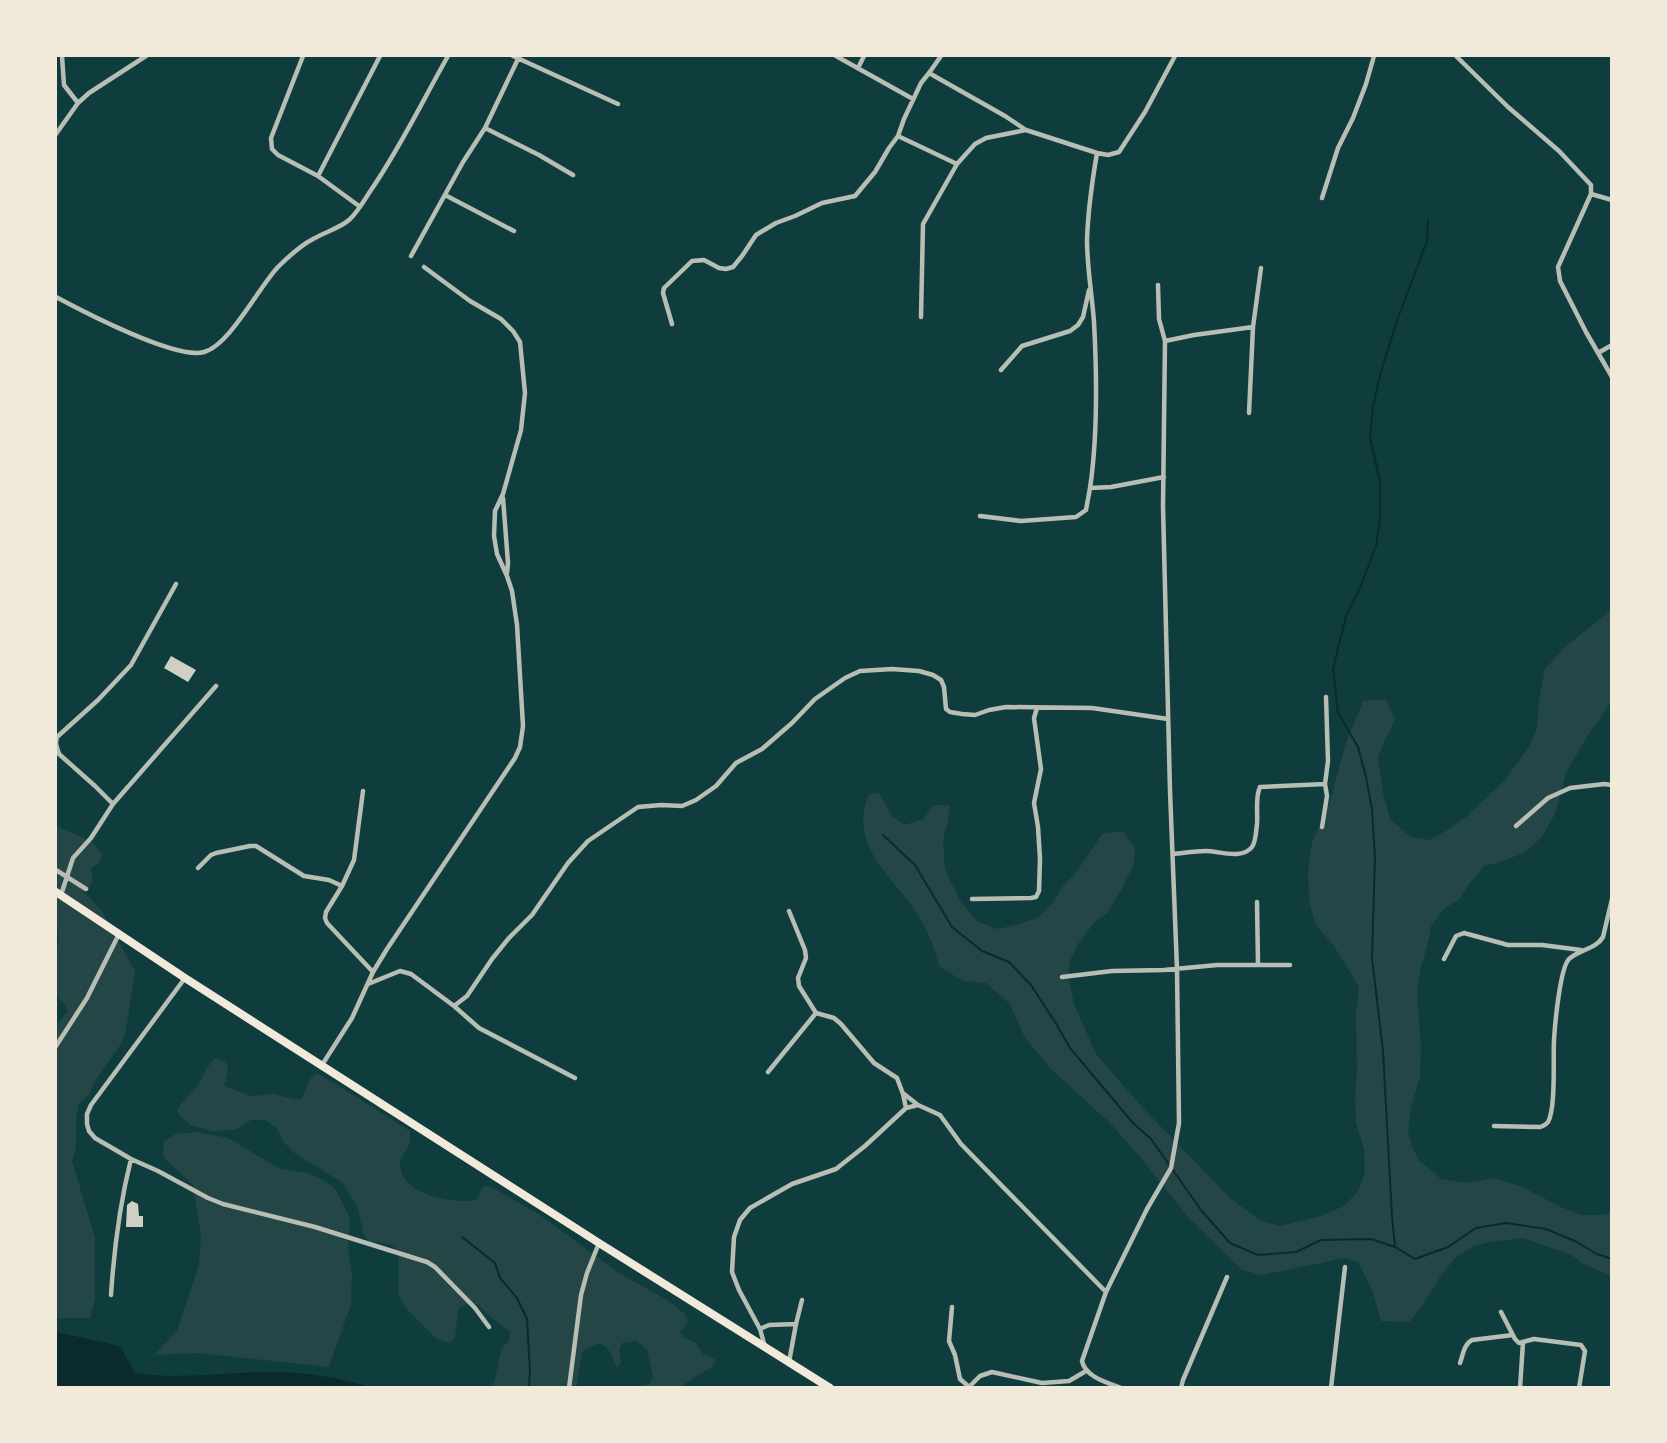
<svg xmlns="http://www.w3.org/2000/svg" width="1667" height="1443" font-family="Quicksand,sans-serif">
	<rect width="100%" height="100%" fill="#0f3d3e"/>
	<path fill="#244646" d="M1611 608V702L1588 735 1566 773 1555 814 1541 838 1524 853 1500 862 1484 866 1469 884 1460 899 1444 909 1431 926 1429 939 1420 971 1417 994 1421 1046 1420 1076 1411 1107 1408 1131 1413 1149 1419 1160 1441 1179 1467 1183 1492 1178 1520 1186 1561 1207 1582 1215H1604L1611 1213V1276L1582 1263 1571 1255 1523 1238 1490 1242 1473 1246 1455 1258 1440 1277 1422 1306 1409 1322 1381 1321 1372 1290 1358 1262 1345 1258 1262 1275 1242 1270 1187 1216 1135 1151 1110 1123 1049 1067 1024 1036 1010 1004 986 983 963 981 939 966C934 946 929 933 918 915 893 875 847 847 869 794L879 793 893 817 905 825 923 819 934 805H950L948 820 943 840 945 869 960 901 978 922 998 929 1016 925 1037 918 1052 904 1063 886 1075 874 1103 833 1123 831 1135 849 1134 863 1123 887 1107 913 1094 923 1078 944 1069 963V980L1074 1004 1096 1054 1143 1108 1231 1199 1261 1221 1280 1226 1321 1216 1344 1206 1358 1191 1365 1172 1364 1149 1356 1123 1355 1097 1357 1072 1356 1014 1359 987 1334 946 1315 924 1309 900 1308 873 1312 843 1330 801 1345 746 1363 701 1386 699 1395 720 1383 744 1378 758 1383 793 1390 819 1411 837 1430 840 1449 829 1467 816 1504 781 1527 750 1537 729 1539 700 1545 669 1566 646 1605 615Z
		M56 825 93 843 102 855 98 864 91 868 93 881 87 890 83 891 102 911 135 971 126 1030 121 1044 95 1081 89 1095 79 1104 76 1119V1147L72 1161 95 1238V1299L90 1318H56V1026L68 1011 63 1002 56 996V958L59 936 56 922Z
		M215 1058C233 1061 228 1073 224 1086L250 1096 272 1094 301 1100 311 1078 316 1073 331 1081 410 1131C410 1135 411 1141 409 1145 407 1151 401 1155 400 1162 398 1195 452 1204 476 1200L483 1187 490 1186 540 1215 619 1273 669 1301 686 1315 688 1322 680 1332 684 1338 695 1342 703 1354 715 1359 713 1366 680 1387H632L649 1384 653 1377 647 1349 636 1341 622 1343 619 1349 621 1362 617 1368C608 1347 605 1335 582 1352L576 1387H495L494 1384 502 1347 508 1343 511 1332 488 1315 478 1304 464 1305 458 1309 455 1337 451 1343 437 1339 405 1307 398 1294 399 1264 396 1249 390 1244 369 1241 364 1236 358 1208 343 1183 293 1152 283 1141 277 1128 265 1120H251L239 1128 232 1130 212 1131 191 1125 180 1116 177 1110 181 1104 200 1083 206 1069Z
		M197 1132 228 1138 280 1169 308 1173 325 1181 336 1190 350 1218 348 1246 352 1275 351 1304 329 1367 196 1353 154 1355 177 1331 199 1265 201 1234 193 1185 163 1157 164 1142 175 1134Z"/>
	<path fill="#0a2a2b" d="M56 1332 120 1346 135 1373C180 1380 225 1372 270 1372 304 1371 339 1378 371 1387H56Z"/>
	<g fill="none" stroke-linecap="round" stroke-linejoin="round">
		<path stroke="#0a2a2b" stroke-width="2" d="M1428 219 1427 241 1398 318 1381 371 1373 406 1370 437 1380 482V518L1376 546 1360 588 1346 616 1333 669 1338 713 1358 747 1366 777 1372 809 1375 857 1372 958 1383 1051 1392 1216 1395 1247 1415 1259 1448 1247 1476 1228 1506 1223 1546 1229 1575 1241 1597 1254 1612 1259
			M883 835 915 865 952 927 982 951 1009 962 1031 985 1055 1022 1070 1048 1133 1123 1151 1139 1201 1210 1230 1243 1258 1255 1296 1252 1321 1240 1371 1239 1395 1247
			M462 1237 495 1263 500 1278 517 1298 527 1319 530 1370 529 1388"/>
	</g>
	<path fill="#cfcfc3" d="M171 656 196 670 188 682 164 668Z
		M132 1201 138 1204 139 1216H143V1227H126L127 1205Z"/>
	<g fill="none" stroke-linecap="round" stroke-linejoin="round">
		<path stroke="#b8beb3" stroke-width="4.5" d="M62 56 64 85 78 103
			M303 56 271 138 272 149 278 155 318 176 359 206
			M513 56 618 104
			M836 56 913 99
			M1456 56 1508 107 1559 151 1591 185V194L1558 267 1560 281 1586 332 1612 377
			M858 68 864 56
			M929 73 941 56
			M485 128 539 155 573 175
			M56 134 78 103 89 93 146 56
			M898 136 957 164 975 144 986 138 1026 130
			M1097 153C1092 182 1088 210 1087 240 1087 267 1092 295 1094 322 1097 377 1098 434 1090 488L1111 487 1164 477
			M318 176 380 56
			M1591 194 1612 200
			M445 195 514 231
			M1322 198 1338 148 1353 118 1366 84 1374 56
			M411 256 463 162 485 128 518 59
			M56 297C84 312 176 360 204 352 230 345 258 288 278 267 288 257 300 246 313 239 325 232 340 228 349 220 358 212 365 199 371 190 400 148 423 100 448 56
			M921 317 923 224 957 164
			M672 324 663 293 664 288 692 261 704 260 719 268 726 269 733 267 742 256 756 235 776 223 795 216 822 203 855 196 875 172 889 148 898 136 904 119 921 83 929 73 1005 116 1026 130 1097 153 1108 155 1119 152 1145 112 1175 56
			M1253 327 1261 268
			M1165 341 1194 335 1253 327 1249 413
			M1598 353 1612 345
			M1001 370 1022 346 1070 331 1078 325 1083 317 1089 290
			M503 498 508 563 507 573
			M980 516 1021 521 1076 517 1086 510 1090 488
			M56 743 57 737 98 700 131 665 176 584
			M56 744 59 754 95 786 113 804
			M363 791 354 860 342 886 326 912 325 918 327 923 373 972
			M1516 826 1548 798 1570 788 1604 784 1612 785
			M1322 827 1327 796 1325 784 1328 761 1326 697
			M1173 854C1184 853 1195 851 1206 851 1219 851 1242 860 1252 847 1256 842 1256 831 1257 824 1258 813 1255 797 1260 787L1325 784
			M198 868 211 855 216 853 250 846H256L304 876 329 880 342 886
			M56 870 86 889
			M61 895 73 858 91 838 113 804 216 686
			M972 899 1031 898 1036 897 1039 891 1040 859 1038 827 1034 803 1041 769 1034 718 1037 708
			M1257 902 1258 964
			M1444 959 1456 936 1464 933 1508 945H1542L1581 950
			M1062 977 1112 971 1164 970 1217 965H1290
			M185 978 91 1105 87 1114V1124L89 1131 95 1138 131 1159 158 1171 208 1198 223 1204 315 1227 427 1262 435 1267 475 1308 489 1327
			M368 984 400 971 411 974 454 1006 467 996 492 959 509 938 532 915 568 863 588 841 638 807 661 805 682 806 696 800 716 786 736 763 762 749 792 723 815 699 845 678 860 671 892 669 919 671 933 675 941 680 944 687 946 709 950 712 962 714 975 715 989 710 1006 707 1092 708 1168 719
			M454 1006 479 1028 575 1078
			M56 1046 87 998 119 934
			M322 1065 352 1018 373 972 387 949 515 758 520 747 523 726 517 625 512 591 507 576 497 554 494 536 495 511 503 494 521 430 525 393 520 342 513 331 501 319 470 301 424 267
			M768 1072 816 1013
			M904 1094 918 1105
			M906 1108 918 1105 940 1115 961 1144 1106 1292
			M1494 1126 1540 1127C1544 1125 1545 1126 1548 1122 1556 1108 1553 1058 1554 1040 1555 1024 1560 968 1569 959 1580 949 1596 949 1603 937L1612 899
			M111 1295C114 1249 120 1203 131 1159
			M952 1307 949 1341 955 1355 960 1379 968 1386
			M1501 1312 1515 1339 1519 1343 1534 1339 1581 1345 1585 1351 1579 1388
			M760 1329 769 1325 796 1324 802 1300
			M765 1347 760 1329 739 1290 732 1272 734 1237 740 1220 750 1208 792 1184 836 1169 865 1146 906 1108 903 1094 897 1078 874 1063 841 1024 834 1018 816 1013 799 986 798 978 806 958 805 950 789 911
			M789 1362 796 1324
			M1460 1363C1463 1355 1464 1344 1472 1340L1513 1335
			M569 1388 581 1295 587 1273 599 1243
			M968 1388 980 1376 992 1372 1042 1383 1069 1381 1086 1371
			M1121 1388C1108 1383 1085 1377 1082 1361L1106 1292 1147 1209 1171 1168 1179 1123 1177 969 1170 791 1163 506 1165 341 1159 319 1158 285
			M1181 1388 1183 1380 1227 1277
			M1331 1388 1345 1267
			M1520 1388 1523 1342"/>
		<path stroke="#f1e9da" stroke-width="8" d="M56 892 185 978 599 1243 830 1388"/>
	</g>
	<rect width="1667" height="1443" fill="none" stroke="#f1e9da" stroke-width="114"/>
</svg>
